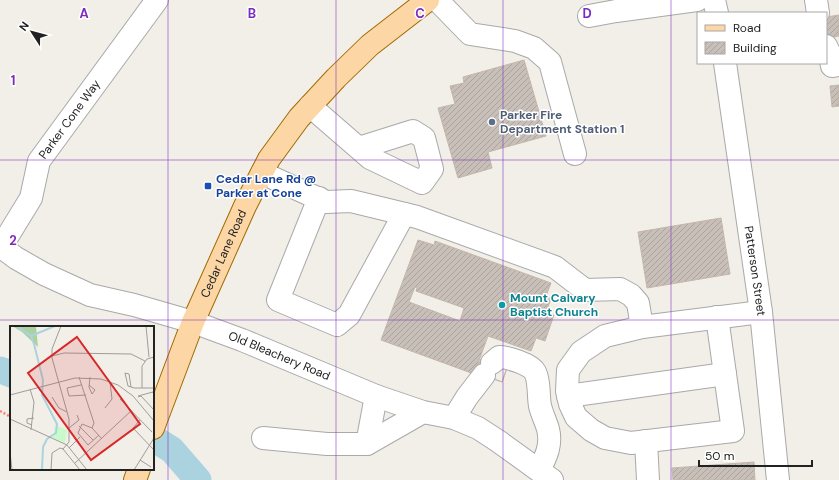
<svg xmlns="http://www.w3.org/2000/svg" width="839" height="480" font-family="'DM Sans',sans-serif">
	<defs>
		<pattern id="building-hatch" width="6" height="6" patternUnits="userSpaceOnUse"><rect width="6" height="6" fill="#c7bfb8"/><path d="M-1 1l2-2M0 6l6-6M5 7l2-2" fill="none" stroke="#aba49e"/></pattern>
	</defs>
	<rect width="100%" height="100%" fill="#f2efe9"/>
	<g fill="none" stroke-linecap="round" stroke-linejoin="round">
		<path stroke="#aad3df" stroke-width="27" d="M0 370 11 374
			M153 438 172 450 198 480"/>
	</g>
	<path fill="url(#building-hatch)" stroke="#c4b6ab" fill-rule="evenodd" d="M839 15V36L828 38 826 17Z
		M524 60 546 136 488 152 492 168 458 178 438 108 455 104 450 86 464 83 463 77Z
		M839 85V106L832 107 830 86Z
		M721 218 730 274 647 288 638 232Z
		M418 240 434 245 435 241 551 283 546 296 551 299 546 312 554 315 545 341 536 338 531 351 488 336 474 374 381 340ZM415 287 417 288 416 291 464 308 460 321 409 302Z
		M481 359 507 368 502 382 475 372Z
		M481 359 507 368 502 382 475 372Z
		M754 462 755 480H673L672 468Z"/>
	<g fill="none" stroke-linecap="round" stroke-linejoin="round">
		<defs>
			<g id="minor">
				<path d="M437 0 470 34 515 41 534 48 550 62 575 154"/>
				<path d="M714 0 717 13"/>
				<path d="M816 0 818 13"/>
				<path d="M589 16 616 11 697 0"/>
				<path d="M826 46 829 52 832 66 839 65"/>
				<path id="s1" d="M725 63 761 312 778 480"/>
				<path d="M310 106 370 158 422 183 432 169 424 138 413 131 359 148"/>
				<path d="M262 173 326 202 351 201 417 217 555 267 585 290 620 289 631 295 638 303 642 327 761 312"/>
				<path d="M319 198 278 300 337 325 349 315 404 214"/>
				<path id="s2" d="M0 246 16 258 44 274 90 295 134 305 193 322 242 340 376 396 423 412 454 418 478 428 498 441 552 480"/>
				<path id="s3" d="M1 247 31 198 39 161 157 0"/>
				<path d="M642 327 605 336 581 352 568 370 567 391 570 404 576 417 591 430 605 438 631 443 733 431 717 317"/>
				<path d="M492 363 499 357C507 357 531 364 535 372 540 382 538 395 540 406 542 414 546 422 548 429 552 445 546 457 539 470"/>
				<path d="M568 396 725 374"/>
				<path d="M454 418 467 397 484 375"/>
				<path d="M263 438 327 444H367L423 412"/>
				<path d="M646 441 648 480"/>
				<path d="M367 444 376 396"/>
			</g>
			<g id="major">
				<path id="s4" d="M153 428 193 322 245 206 269 159 299 118 336 78 370 45 428 0"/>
				<path d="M135 480 139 469"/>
			</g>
		</defs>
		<use href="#minor" stroke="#a9a9a9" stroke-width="24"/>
		<use href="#major" stroke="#a06b00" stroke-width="24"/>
		<path stroke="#fa8072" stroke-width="2.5" stroke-dasharray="2 2" stroke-linecap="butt" d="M0 411 11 417"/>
		<use href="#minor" stroke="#fff" stroke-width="22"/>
		<use href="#major" stroke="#fcd6a4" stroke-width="22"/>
	</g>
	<path fill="none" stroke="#7b2cbf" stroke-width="1" stroke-opacity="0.55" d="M168 0V480M336 0V480M503 0V480M671 0V480M0 160H839M0 320H839"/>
	<circle fill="#5c6f8a" stroke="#fff" stroke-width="1.5" cx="492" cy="122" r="4"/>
	<rect fill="#1a4fb4" stroke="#fff" stroke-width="1.5" x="204" y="182" width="8" height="8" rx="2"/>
	<circle fill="#0f9aa8" stroke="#fff" stroke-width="1.5" cx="502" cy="305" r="4"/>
	<g text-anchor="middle" stroke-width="3" stroke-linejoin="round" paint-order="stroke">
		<g font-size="12" font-weight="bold" fill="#4e5e75" stroke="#fff" text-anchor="start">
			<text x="500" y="119">Parker Fire<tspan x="500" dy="14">Department Station 1</tspan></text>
		</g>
		<g font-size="12" fill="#222" stroke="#fff">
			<text dy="4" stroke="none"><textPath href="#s3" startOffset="147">Parker Cone Way</textPath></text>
			<text dy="4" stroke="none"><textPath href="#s4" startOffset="188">Cedar Lane Road</textPath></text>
			<text dy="4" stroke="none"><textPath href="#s1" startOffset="210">Patterson Street</textPath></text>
			<text dy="4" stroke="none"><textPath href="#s2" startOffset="302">Old Bleachery Road</textPath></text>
		</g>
		<g font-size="12" font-weight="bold" fill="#164399" stroke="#fff" text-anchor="start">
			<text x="216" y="183">Cedar Lane Rd @<tspan x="216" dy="14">Parker at Cone</tspan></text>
		</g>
		<g font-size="12" font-weight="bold" fill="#0d838f" stroke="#fff" text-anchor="start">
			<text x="510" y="302">Mount Calvary<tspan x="510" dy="14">Baptist Church</tspan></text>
		</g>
	</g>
	<g transform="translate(10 326)">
		<rect width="144" height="144" fill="#f2efe9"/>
		<path d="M2 0H26L28 21 12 6Z" fill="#add19e"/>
		<path d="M45 99 57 104 55 117 43 112Z" fill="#c8facc"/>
		<path fill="none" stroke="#aad3df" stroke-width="2" d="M7 0 21 10 24 18 33 54 32 69 47 98 46 107 37 113 33 121 32 144M21 10 45 0"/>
		<path fill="none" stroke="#9f9d99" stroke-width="1" d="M51 0 42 23V32L59 93V116L53 123M136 0 139 31M42 30 54 27 121 28 135 35M69 51 84 97 82 102 92 113M71 59 57 62 59 70 76 69M79 59 85 64 82 68 79 61 80 51M121 61 119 48 115 47 118 60 124 62H144M132 62V40L137 33 144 31M20 63 24 76 21 104M0 69 65 52 91 53 108 59 123 70 144 95M128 70 143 66 144 69M42 71 49 82 57 86M128 71 131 70 144 84M110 73 142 106M95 82 102 73 100 56M0 93 57 119 77 144M130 94 123 102 144 124M22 99 17 97V93L24 92M69 100 83 114M59 102 69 94 67 89M82 102 72 98 68 107 78 119 89 109M59 122 70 111M0 126 2 144M130 134 141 141M65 137 121 85M41 144 42 127 50 122 53 123 70 144M124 144 144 112"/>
		<path fill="#d62828" fill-opacity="0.15" stroke="#d62828" stroke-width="2" d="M67 11 130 98 81 134 18 47Z"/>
		<rect width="144" height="144" fill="none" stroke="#222" stroke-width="2"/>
	</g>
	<g font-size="13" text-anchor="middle" font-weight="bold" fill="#7b2cbf" stroke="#fff" stroke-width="3" stroke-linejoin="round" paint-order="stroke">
		<text x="84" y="18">A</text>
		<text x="252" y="18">B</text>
		<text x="420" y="18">C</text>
		<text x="587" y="18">D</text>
		<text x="13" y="85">1</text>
		<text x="13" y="245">2</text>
	</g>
	<rect x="697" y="12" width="130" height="52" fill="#ffffff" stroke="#a7a7a7"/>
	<rect x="705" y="25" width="20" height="6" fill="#fcd6a4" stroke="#a7a7a7"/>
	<text x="733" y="32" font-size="12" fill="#222222">Road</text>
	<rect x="705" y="42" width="20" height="12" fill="url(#building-hatch)" stroke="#a7a7a7"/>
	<text x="733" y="52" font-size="12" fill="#222222">Building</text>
	<g transform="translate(32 32) rotate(306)" stroke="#ffffff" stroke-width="3" paint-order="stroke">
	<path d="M0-3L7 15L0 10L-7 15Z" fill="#222222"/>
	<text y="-6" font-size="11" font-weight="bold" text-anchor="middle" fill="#222222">N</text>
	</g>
	<path d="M699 460v6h113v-6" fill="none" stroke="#222222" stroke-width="2"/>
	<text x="705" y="460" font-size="12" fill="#222222" stroke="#ffffff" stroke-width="3" paint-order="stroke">50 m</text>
</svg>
